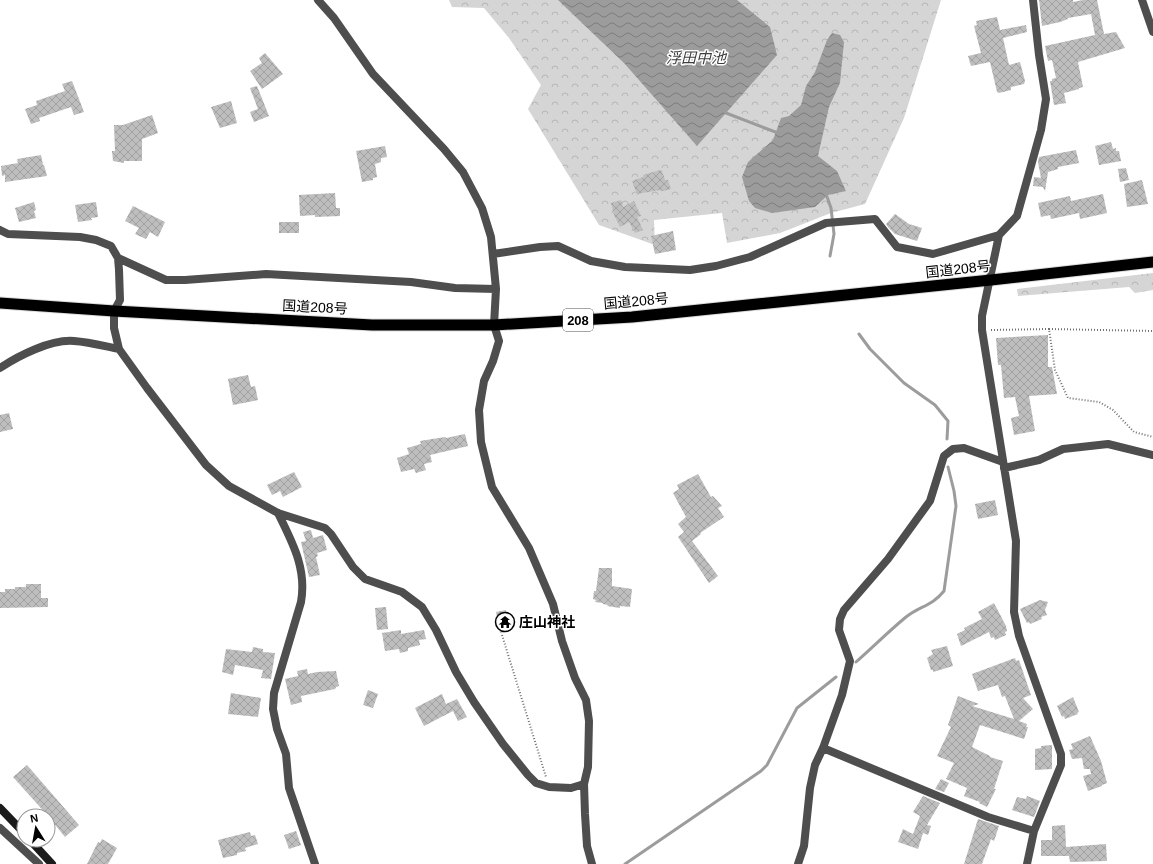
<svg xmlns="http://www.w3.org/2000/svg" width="1153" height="864" font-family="Arial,'Noto Sans JP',sans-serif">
	<defs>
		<pattern id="forest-crowns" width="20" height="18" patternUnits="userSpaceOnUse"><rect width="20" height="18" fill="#d5d5d5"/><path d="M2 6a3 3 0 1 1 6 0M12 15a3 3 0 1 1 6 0" fill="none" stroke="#b5b5b5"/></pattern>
		<pattern id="water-waves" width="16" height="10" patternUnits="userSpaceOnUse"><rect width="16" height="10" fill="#9c9c9c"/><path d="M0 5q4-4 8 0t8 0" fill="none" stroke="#7d7d7d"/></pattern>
		<pattern id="building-cross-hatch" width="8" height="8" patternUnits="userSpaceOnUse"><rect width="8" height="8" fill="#bebebe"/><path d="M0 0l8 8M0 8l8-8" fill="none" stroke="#a2a2a2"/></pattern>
	</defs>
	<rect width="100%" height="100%" fill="#fff"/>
	<path fill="url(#forest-crowns)" d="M449 0H941L904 118 865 204 831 213 780 233 727 243 722 213 654 220 655 245 599 225 528 109 541 85 509 38 484 8 452 7Z
		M1153 273V290L1135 293 1129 287 1018 296 1017 289Z"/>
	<path fill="url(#water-waves)" d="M558 0H737L770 27 777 55 697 146 624 63Z
		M832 33 840 35 844 42 840 83 829 107 818 156 837 171 846 191 828 195 815 207 772 213 755 208 749 201 742 177 748 162 773 140 781 118 789 116 801 105 806 86 815 72 827 40Z"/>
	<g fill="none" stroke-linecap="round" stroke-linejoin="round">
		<path stroke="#9c9c9c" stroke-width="3" d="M725 111 726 113 778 133
			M826 194 831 208 834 234 830 256
			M859 334 870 349 904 383 935 405 948 421 947 439
			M856 662C873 647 889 631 906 617 920 606 932 606 944 591L956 506 954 491 948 467
			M625 864 761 771 767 765 797 708 836 677"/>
	</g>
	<path fill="url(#building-cross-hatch)" d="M1039 0H1073V2L1083 0H1097L1104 34 1116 32 1125 48 1078 62 1083 87 1079 88V89L1064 93 1066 103 1054 105 1050 81H1052V79L1056 78 1052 60 1048 61 1045 46 1095 35 1091 14 1068 18V19L1060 22 1042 26Z
		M997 17 1000 30 1026 25 1027 32 1003 38 1009 65 1020 62 1025 81 1024 84 1011 87V90L999 93 997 92 990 62 971 66 968 56 981 53 974 26 977 25 976 21Z
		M265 53 283 74 262 89 250 71 262 63 259 58Z
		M72 81 84 112 74 115 71 107 39 118 40 121 31 124 25 109 37 105 36 101 65 91 62 84Z
		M257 86 269 116 254 122 250 112 258 109 250 88Z
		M231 101 237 123 220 128 211 107Z
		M152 115 158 133 142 139V161H124V163L113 161 112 151H115L114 125H123Z
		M1111 142 1113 149 1116 148V151H1119L1121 161 1099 165 1095 146Z
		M385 146 387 157 381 158V162L375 164 377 177 373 178V180L362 182 356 151Z
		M1076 150 1079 163 1058 167V169L1048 172 1045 191 1043 187 1033 186 1034 177 1041 178 1038 162 1039 157Z
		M41 155 43 165H44L47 176 5 182V175L2 176 1 166 18 163 17 159Z
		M1126 168 1129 180 1120 182 1118 169Z
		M660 170 662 171 665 180H668L671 189 663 191H660V190L637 194 632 181 643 177V175Z
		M1142 180 1148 204 1127 207 1124 184Z
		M335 193 336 208H340V216L315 217V215L300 216 299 195Z
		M1103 194 1107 213 1080 219 1079 213 1051 219 1050 215 1041 217 1038 203 1070 196 1071 201Z
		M621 200 623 207 634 201 641 216 637 217 643 230 635 233 629 222 620 227 614 215 611 203Z
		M34 202 36 210 34 211 36 218 19 222 15 208Z
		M96 202 98 217 91 218 92 220 78 222 75 205Z
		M133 206 165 222 158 237 150 232 146 239 135 234 139 228 125 221Z
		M895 214 909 224 922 228 917 241 895 234 888 227 886 224Z
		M279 222H299V233H279Z
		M673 231 676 250 655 254 651 236Z
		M1048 335V367H1052L1057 394 1029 396 1035 431 1014 435 1011 418 1019 416 1015 397 1004 398 1001 365H998L996 338Z
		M248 375 251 387 255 386 258 400 233 405 228 379Z
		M9 413 13 429 0 432V415Z
		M465 434 468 446 430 455 432 462 424 464 426 470 416 473 414 469 401 472 397 458 409 454 407 448 421 444 420 441 445 437 446 438Z
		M294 472 302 487 283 497 280 491 272 495 267 485Z
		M698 474 711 497 713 496 722 506 718 508 724 517 700 533 701 534 692 541 718 576 709 583 678 537 684 532 678 524 686 517 673 493 679 489 677 485Z
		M995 500 998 515 978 519 975 504Z
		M311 530 313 538 323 535 327 550 317 553 318 556 316 557 320 575 309 577 301 542 306 541 303 532Z
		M599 568H612V586L632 589 630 607 620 606V608L607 606 608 605 603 604V603L595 602 596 600 593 599 594 591H596Z
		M26 584H41V598H48V607L0 608V592H5V589H15V587H26Z
		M1040 600 1048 602 1045 610 1047 615 1041 617 1042 619 1030 624 1029 622 1027 623 1020 609Z
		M994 603 1006 626 1007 631 1005 632 1006 635 995 640 994 637 991 638 989 632 961 646 957 634 965 630 964 628 982 619 978 612Z
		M386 607 388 629 377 630 375 608Z
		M506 610 511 631 500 633 496 612Z
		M401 630V634L424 630 426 639 419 640 420 645 408 648V651L400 653 399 649 385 651 382 633Z
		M947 646 953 666 933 672V670H931L927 658 933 654 931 650Z
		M253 647 263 649V652L275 653 271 679 261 678 263 670 235 665 233 675 222 672 226 649 252 652Z
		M1015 658 1016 661 1019 660 1031 695 1023 698 1033 709 1019 721 1027 724 1026 727H1028L1024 739 980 725 972 747 990 756V757L1003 761 994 789H996L987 807 979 803 980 802 964 796 967 788 946 779 954 763 937 756 951 727 948 725 958 696 979 704 972 706 1014 719 1005 696 1002 697 998 685 978 691 972 674Z
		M307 669 308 674 317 672 336 671 339 686 336 687 335 689 301 696 302 702 291 705 285 679 298 676 297 671Z
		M368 690 378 694 373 708 363 705Z
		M231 693 261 698 258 717 228 714Z
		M442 694 446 704 457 699 467 717 458 721 453 711 424 726 415 708Z
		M1073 697 1079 712 1077 713 1078 714 1065 719 1064 716 1062 717 1057 706Z
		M1090 736 1101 761 1107 783 1102 785V786L1088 791 1083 776 1091 774 1090 769H1084L1082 758 1072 759 1069 750 1073 749 1071 744Z
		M1052 745V769L1035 770V749L1041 748V746Z
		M27 765 79 825 65 837 48 816 13 777Z
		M941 779 949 783 944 792 935 789Z
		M923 796 940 803 927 825 931 826 928 835 923 833 918 849 898 842 903 829 913 834 920 816 913 812Z
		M1027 796 1040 801 1034 817 1012 810 1017 797 1026 799Z
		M978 819 999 826 994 841 991 839 982 864H964Z
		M1065 825 1066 847 1106 844 1107 861 1070 862 1069 856H1041V840H1052V826Z
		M296 831 301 845 289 849 284 835Z
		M250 832 251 836 255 835 258 844 245 848 246 851 237 853V855L223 858 218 840Z
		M102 839 117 848 108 864H87L98 842 100 843Z"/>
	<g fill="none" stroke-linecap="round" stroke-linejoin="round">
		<defs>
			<path id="trunk" d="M0 303 114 311 372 325H494L632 317 991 280 1153 262"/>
		</defs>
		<use href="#trunk" stroke="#dbdbdb" stroke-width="13"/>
		<path stroke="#707070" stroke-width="2" stroke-dasharray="1 2" stroke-linecap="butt" d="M1049 329 1153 331
			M991 330 1049 329 1055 370 1068 398 1099 402 1113 410 1134 432 1153 437
			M502 635 546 777"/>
		<path stroke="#4e4e4e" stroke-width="8" d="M318 0 334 18 373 74 444 149 463 172 482 208 491 237 496 289 494 325 499 341 493 361 484 381 479 410 481 442 492 487 529 548 553 604 562 641 575 678 586 700 589 721 588 767 584 784 585 814 587 846 592 864
			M1142 0 1153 32
			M0 230 8 234 80 237 96 240 111 246 118 258 119 270 120 300 114 311V328L119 349 147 388 206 465 229 486 278 513 325 528 331 534 353 567 365 579 402 592 422 607 436 630 456 672 474 702 503 744 528 775 536 783 549 787 571 788 584 784
			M493 254 540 247 558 246 591 261 625 267 690 270 716 266 750 257 826 223 875 219 897 247 933 254 999 235
			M118 258 166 280H185L266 274 411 282 455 288 496 289
			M0 368C18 356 51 339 74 341 89 342 104 346 119 349
			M1004 468 1039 460 1063 449 1108 444 1153 455
			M278 513C292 542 307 568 301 602L274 693 273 709 277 729 286 754 289 788 315 864
			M823 748 988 817 1034 831
			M0 828 39 864
			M798 864 804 846 810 788 815 765 823 748 842 695 850 661 839 630 840 619 844 610 888 559 930 501 944 456 953 449 964 448 1003 462
			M1027 864 1034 831 1061 765V754L1019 636 1014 612 1016 541 982 330V316L999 235 1017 216 1041 130 1046 99 1039 55 1033 0"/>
		<path stroke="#1b1b1b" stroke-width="8" d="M0 808 24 833
			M30 840 52 864"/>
		<use href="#trunk" stroke="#000" stroke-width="11"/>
	</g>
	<defs>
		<symbol id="temple-ring" viewBox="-11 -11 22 22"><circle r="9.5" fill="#fff" stroke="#000" stroke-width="1.5"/><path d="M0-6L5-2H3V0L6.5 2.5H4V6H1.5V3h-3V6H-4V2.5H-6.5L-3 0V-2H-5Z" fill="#000"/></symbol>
	</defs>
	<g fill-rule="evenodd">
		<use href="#temple-ring" x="494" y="611" width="22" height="22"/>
	</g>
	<g text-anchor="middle" stroke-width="3" stroke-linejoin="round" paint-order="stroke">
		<rect fill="#fff" stroke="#4c4c4c" stroke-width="1" x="563" y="309" width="30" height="22" rx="3"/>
		<g font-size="13" font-weight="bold" fill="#000">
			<text x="578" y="325">208</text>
		</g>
		<g font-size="14" fill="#000" stroke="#fff">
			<text transform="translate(958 269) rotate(-6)" y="5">国道208号</text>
			<text transform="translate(636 301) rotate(-5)" y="5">国道208号</text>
			<text transform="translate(315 307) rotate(3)" y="5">国道208号</text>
		</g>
		<g font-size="14" font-weight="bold" fill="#000" stroke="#fff" text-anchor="start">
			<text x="519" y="627">庄山神社</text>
		</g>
		<g font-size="15" font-style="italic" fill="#3d3d3d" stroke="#fff">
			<text x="696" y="63">浮田中池</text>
		</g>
	</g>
	<g transform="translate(36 828) rotate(349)"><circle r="19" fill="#ffffff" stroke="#999999"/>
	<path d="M0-3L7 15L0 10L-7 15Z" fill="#000000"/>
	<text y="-6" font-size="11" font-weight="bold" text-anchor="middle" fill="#000000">N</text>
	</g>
</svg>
